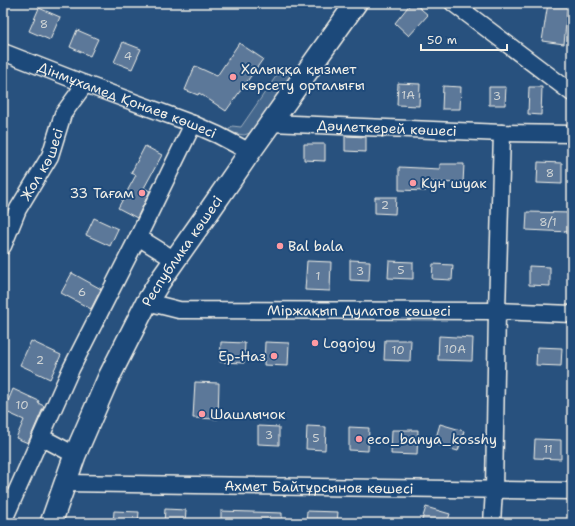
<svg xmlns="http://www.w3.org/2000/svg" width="575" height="526" font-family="'Shantell Sans',sans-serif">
	<rect width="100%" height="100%" fill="#28517e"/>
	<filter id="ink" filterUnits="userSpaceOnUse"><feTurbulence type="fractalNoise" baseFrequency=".025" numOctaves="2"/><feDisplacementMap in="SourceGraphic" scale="8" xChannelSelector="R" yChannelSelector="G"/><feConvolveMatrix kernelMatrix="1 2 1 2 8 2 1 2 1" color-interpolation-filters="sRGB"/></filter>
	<g filter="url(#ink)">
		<path fill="#45688e" stroke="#9cacbb" d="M281 69 294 70 250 133 244 135 227 132 232 126 241 127Z"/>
		<path fill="#5b7899" stroke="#f4f1e8" d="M411 3H414L428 15 409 36 395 23Z
			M548 3H568L564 44 542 41Z
			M39 8 60 17 50 40 29 31Z
			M77 30 98 39 90 56 70 47Z
			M123 42 141 49 132 69 114 62Z
			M239 43 263 59 226 111 199 93 198 95 185 90 195 66 217 76Z
			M398 83 420 84 419 106 397 105Z
			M443 86 461 87 460 109H442Z
			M489 87H506L505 105H489Z
			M529 87H542L541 115 528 114Z
			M345 136 366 137V152L345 151Z
			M304 144H325V161L304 160Z
			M145 146 162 155 144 188 150 191 137 218 118 208 136 175 131 173Z
			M538 162 562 163V184L537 183Z
			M440 164H464L463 183 426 182V191L399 190V167L440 169Z
			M375 197H396L395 214 375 213Z
			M527 212 571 213 570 232 526 230Z
			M94 218 118 229 110 246 86 235Z
			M350 260 370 261 369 281 350 280Z
			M307 261 331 262 330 291 305 290Z
			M389 261 413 262V279L388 278Z
			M433 264 453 265 452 280 432 279Z
			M529 266 550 267V286L529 285Z
			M72 273 101 289 91 309 61 293Z
			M439 336 473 338 472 361 438 360Z
			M385 340H411L410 361 384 360Z
			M31 341 61 355 50 379 20 365Z
			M221 342 245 343 244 363 220 362Z
			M265 342 289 343 288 366 264 365Z
			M537 347 562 348 561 366 536 365Z
			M195 382 219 383 218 419 193 418Z
			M13 389 39 401 38 403 44 406 28 443 16 438 24 420 4 411Z
			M440 424 464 431 458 451 434 444Z
			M258 426 279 427V445L258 444Z
			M307 426 326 427 325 450 306 449Z
			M349 427 369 428 368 451 349 450Z
			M392 430H418L417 455 391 454Z
			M535 439 561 440V459L534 458Z
			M426 507 450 514 447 523H421Z
			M165 509 186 510 185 523H164Z
			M114 511 139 512 138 523H113Z
			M221 511 282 513V523H221Z
			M307 511 338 512 337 523H306Z"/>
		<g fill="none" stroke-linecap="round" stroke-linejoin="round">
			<defs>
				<g id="minor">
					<path d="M453 3 572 93"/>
					<path id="s1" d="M3 52 85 84 193 124 218 135 250 152"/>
					<path id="s2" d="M271 123 502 133 572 134"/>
					<path d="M138 237 175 260"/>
					<path id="s3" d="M3 246 18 209 50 156 63 114 85 84"/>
					<path id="s4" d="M147 302 179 310 497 311 572 314"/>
					<path d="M41 437 75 455"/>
					<path id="s5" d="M65 483 572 491"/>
					<path d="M3 522 71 369 138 237 193 124"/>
					<path d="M492 523 494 490 497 311 502 133"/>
				</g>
				<g id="major">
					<path id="s6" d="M51 523 75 455 108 379 147 302 160 281 210 210 250 152 356 3"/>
				</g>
			</defs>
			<use href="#minor" stroke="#f4f1e8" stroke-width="19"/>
			<use href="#major" stroke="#f4f1e8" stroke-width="24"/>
			<use href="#minor" stroke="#1f4a7a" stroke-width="16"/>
			<use href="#major" stroke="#1f4a7a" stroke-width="21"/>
		</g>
	</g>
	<g fill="#ff9aa2" stroke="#1f4a7a" stroke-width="1.5">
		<circle cx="233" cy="77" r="4"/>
		<circle cx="413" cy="183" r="4"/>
		<circle cx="142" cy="193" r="4"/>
		<circle cx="280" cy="246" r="4"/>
		<circle cx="315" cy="343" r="4"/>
		<circle cx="274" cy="356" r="4"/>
		<circle cx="202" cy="414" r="4"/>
		<circle cx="359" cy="439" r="4"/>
	</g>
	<g text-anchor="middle" stroke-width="4" stroke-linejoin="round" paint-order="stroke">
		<g font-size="12" fill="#ced3d4">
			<text x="44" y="28">8</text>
			<text x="128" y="60">4</text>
			<text x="408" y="99">1А</text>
			<text x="497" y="100">3</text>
			<text x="550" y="177">8</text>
			<text x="385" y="209">2</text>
			<text x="548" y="226">8/1</text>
			<text x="401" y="274">5</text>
			<text x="360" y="275">3</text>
			<text x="318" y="280">1</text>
			<text x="82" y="296">6</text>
			<text x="455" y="353">10А</text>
			<text x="398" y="354">10</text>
			<text x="40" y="364">2</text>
			<text x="22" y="409">10</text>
			<text x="269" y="439">3</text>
			<text x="316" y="442">5</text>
			<text x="548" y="453">11</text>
		</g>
		<g font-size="14" fill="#f4f1e8" stroke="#1f4a7a" text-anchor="start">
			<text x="241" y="74">Халыққа қызмет<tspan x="241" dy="16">көрсету орталығы</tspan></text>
			<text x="421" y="188">Кун шуак</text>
			<text x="134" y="198" text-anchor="end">33 Тағам</text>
			<text x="288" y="251">Bal bala</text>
			<text x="323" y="348">Logojoy</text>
			<text x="266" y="361" text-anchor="end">Ер-Наз</text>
			<text x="210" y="419">Шашлычок</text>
			<text x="367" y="444">eco_banya_kosshy</text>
		</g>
		<g font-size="14" fill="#f4f1e8" stroke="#1f4a7a">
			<text dy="5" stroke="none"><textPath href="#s1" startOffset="133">Дінмұхамед Қонаев көшесі</textPath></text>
			<text dy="5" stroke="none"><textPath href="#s2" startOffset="116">Дәулеткерей көшесі</textPath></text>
			<text dy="5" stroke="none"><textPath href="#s3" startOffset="91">Жол көшесі</textPath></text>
			<text dy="5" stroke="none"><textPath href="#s6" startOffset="303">Республика көшесі</textPath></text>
			<text dy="5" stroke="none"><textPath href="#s4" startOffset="213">Міржақып Дулатов көшесі</textPath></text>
			<text dy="5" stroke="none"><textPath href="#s5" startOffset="254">Ахмет Байтұрсынов көшесі</textPath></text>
		</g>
	</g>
	<rect width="575" height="526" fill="none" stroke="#1f4a7a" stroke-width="16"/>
	<rect x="8" y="8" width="559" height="510" fill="none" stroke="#f4f1e8" stroke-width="1.5" filter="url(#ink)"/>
	<path d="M421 44v6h86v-6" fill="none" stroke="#f4f1e8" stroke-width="2"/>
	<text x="427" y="44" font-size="12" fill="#f4f1e8" stroke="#1f4a7a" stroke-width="3" paint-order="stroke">50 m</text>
</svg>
